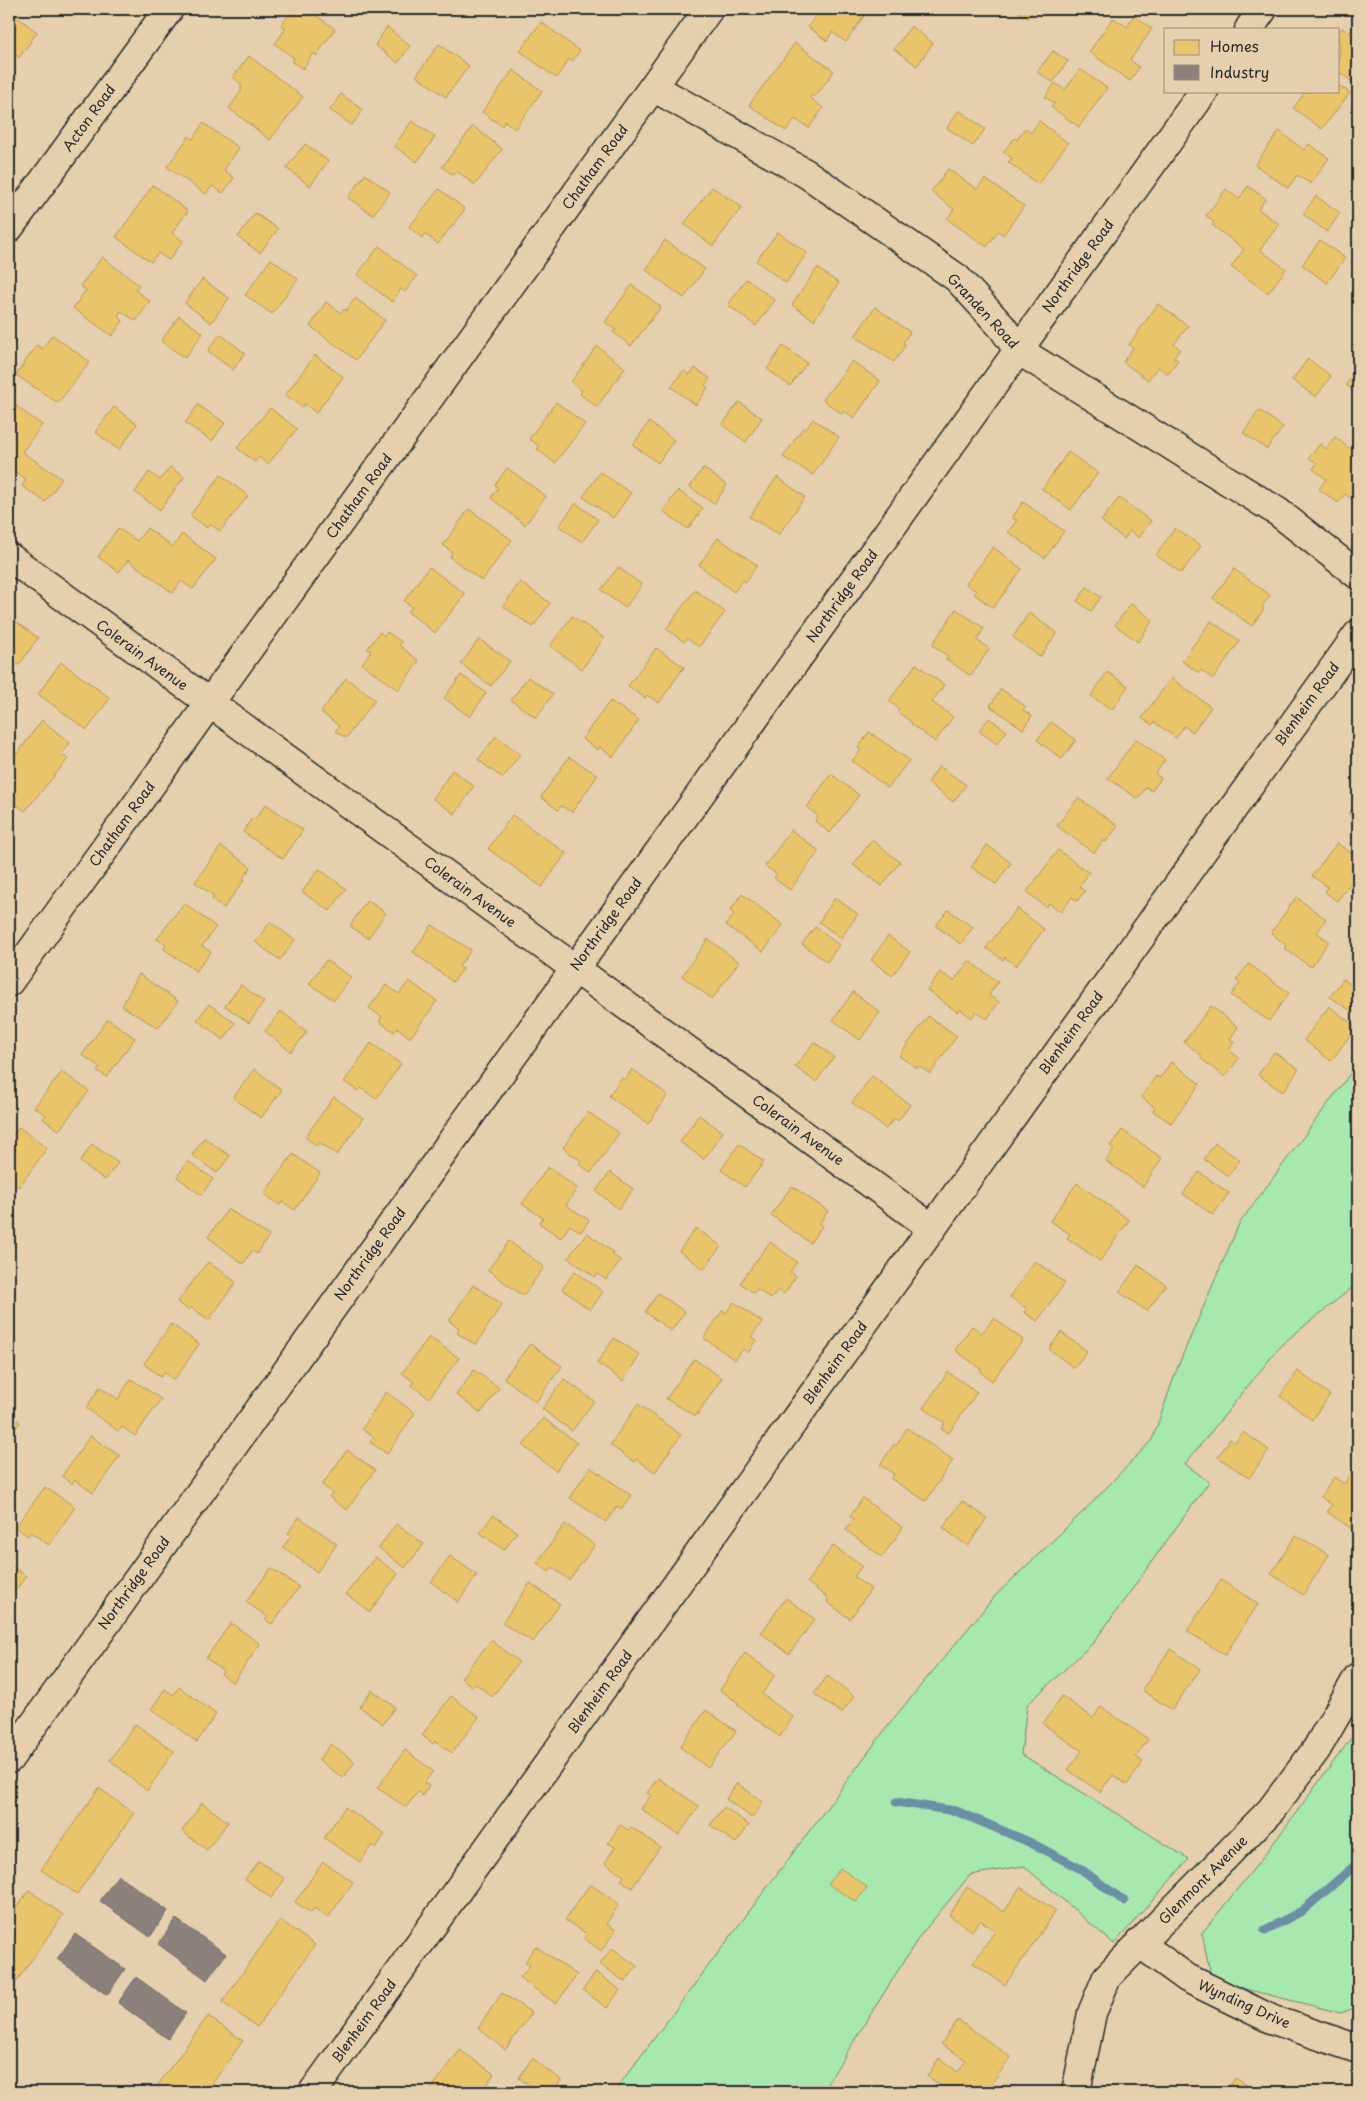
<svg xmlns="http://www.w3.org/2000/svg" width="1367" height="2101" font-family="'Playpen Sans',sans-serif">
	<rect width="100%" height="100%" fill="#e5cfae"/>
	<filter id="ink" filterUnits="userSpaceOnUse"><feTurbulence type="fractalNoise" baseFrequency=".02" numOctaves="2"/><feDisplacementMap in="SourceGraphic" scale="10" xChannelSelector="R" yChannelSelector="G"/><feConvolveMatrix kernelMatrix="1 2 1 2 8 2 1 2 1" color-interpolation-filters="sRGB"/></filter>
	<g filter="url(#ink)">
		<path fill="#a7e7b0" stroke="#69896e" d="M1358 1063V1283L1282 1344 1185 1464 1209 1482 1094 1642 1027 1705 1021 1754 1189 1859 1114 1944 1024 1866 970 1875 919 1937 822 2092H614L894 1718 995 1596 1087 1508 1152 1440 1178 1366 1239 1224Z
			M1358 1729V2006L1341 2013 1230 1985 1210 1972 1202 1933 1264 1856Z"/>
		<path fill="#e9c46a" stroke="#b09657" d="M283 9H307L335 29 316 56 313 53 303 69 292 62 294 58 275 44 286 28 281 25 289 15Z
			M821 9H860L866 13 846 42 832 32 827 41 808 27Z
			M1014 9H1035L1028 18Z
			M9 11 37 32 19 58 14 54 9 61Z
			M1134 15 1152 29 1130 60 1139 67 1130 81 1089 52 1113 18 1127 27Z
			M1358 20V86L1338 71 1340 47 1338 34 1342 28 1349 33Z
			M541 22 580 51 572 61 569 59 556 78 520 51Z
			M911 26 933 43 917 66 894 49Z
			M387 27 410 46 398 63 375 45Z
			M795 43 834 71 815 97 811 95 809 97 823 108 809 128 795 119 786 131 749 105Z
			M439 44 469 66 446 97 416 76Z
			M1053 51 1068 61 1053 82 1037 72Z
			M249 56 303 97 270 140 229 108 241 92V84L233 77Z
			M1080 69 1107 88 1079 127 1051 107 1054 103 1045 97 1055 83 1065 90Z
			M513 70 542 91 515 129 505 121 502 126 482 112Z
			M1338 85 1350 93 1322 129 1293 108 1306 91H1338Z
			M341 94 363 110 352 125 330 110Z
			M959 110 985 129 973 146 947 128Z
			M412 121 435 137 417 162 394 146Z
			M1039 121 1068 143 1038 184 1008 162 1012 158 1003 152 1014 138 1017 140 1025 128 1031 133Z
			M203 123 239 148 224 170 234 178 223 193 212 186 206 194 167 167 189 136 193 139Z
			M473 126 502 149 475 185 457 171 454 175 442 167Z
			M1279 131 1304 150 1309 144 1329 158 1311 184 1297 175 1288 188 1255 165Z
			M305 144 328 161 310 186 286 168Z
			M948 169 977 189 985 179 1024 206 1003 235 998 231 987 247 947 219 954 209 931 192Z
			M365 174 390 192 373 215 348 198Z
			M153 185 188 211 172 233 183 241 169 260 158 253 151 262 116 237Z
			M1248 186 1266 199 1258 209 1279 224 1260 250 1286 269 1268 293 1231 267 1244 249 1212 225 1214 222 1206 216 1226 189 1239 199Z
			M712 187 742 207 713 246 684 224Z
			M439 189 465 209 438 244 425 234 422 238 409 227Z
			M1316 196 1340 213 1327 232 1303 214Z
			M255 213 278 229 260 253 238 237Z
			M778 232 807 253 786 283 756 261Z
			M665 240 705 269 684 298 646 270Z
			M1320 240 1345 258 1327 283 1302 265Z
			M379 246 417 276 405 292 401 289 392 302 357 275Z
			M102 257 139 285 135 290 150 301 136 321 121 311 118 316 123 321 112 336 73 308 86 290 80 286Z
			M271 259 298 279 272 314 245 295Z
			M817 268 839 283 814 320 792 305Z
			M202 279 229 298 211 323 185 303Z
			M746 279 775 300 756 326 728 305Z
			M632 285 661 307 631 346 613 332 616 330 605 322Z
			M355 298 385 320 356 360 310 326 326 302 341 313 344 309 346 311Z
			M1158 304 1188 326 1174 344 1180 349 1173 358 1178 360 1168 374 1158 367 1148 380 1123 362 1133 348 1129 345Z
			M875 307 910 332 903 343 906 345 894 362 855 336Z
			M179 316 203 333 185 358 161 341Z
			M220 334 245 353 233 370 208 351Z
			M52 335 90 362 58 403 16 375 37 345 42 349Z
			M597 346 625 368 597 407 580 394 582 391 571 382Z
			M783 346 807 363 790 386 767 369Z
			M315 355 343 377 316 413 305 404 303 407 285 395Z
			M1308 359 1331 376 1316 397 1292 380Z
			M852 361 880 381 854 418 844 411 842 414 823 400Z
			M695 368 710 378 705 385 708 388 696 405 671 387 683 371 690 375Z
			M1355 371 1358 373V394L1346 385Z
			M9 401 42 425 22 452 62 479 45 502 22 486 26 479 11 469 9 473Z
			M556 402 585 424 555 463 537 449 539 446 529 439Z
			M739 402 762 418 746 442 722 425Z
			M198 405 225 423 212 441 185 423Z
			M114 407 137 424 119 450 95 432Z
			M270 408 297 429 268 464 259 457 255 462 237 448Z
			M1259 410 1283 427 1267 449 1243 433Z
			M813 419 839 437 813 475 783 457 803 428 806 429Z
			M649 422 674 440 658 463 633 445Z
			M1335 437 1358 455V491L1352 499 1345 494 1338 503 1319 489 1326 479 1313 469 1317 463 1309 458 1320 444 1326 449Z
			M1068 452 1098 473 1071 510 1042 489Z
			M170 467 184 477 160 510 135 492 149 472 160 480Z
			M507 468 546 496 525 525 491 498 498 488 495 485Z
			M703 468 727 485 714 504 690 487Z
			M600 472 631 493 613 518 583 497Z
			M221 475 248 496 220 531 210 524 207 528 190 515Z
			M777 477 805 497 779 534 749 517Z
			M678 490 703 508 688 529 663 511Z
			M1119 498 1151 521 1139 538 1130 531 1124 539 1101 521Z
			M1023 502 1064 531 1045 558 1008 532 1017 520 1012 518Z
			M576 503 598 520 582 542 559 526Z
			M469 509 512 540 482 581 450 557 452 552 443 545Z
			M118 528 137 541 147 528 173 547 182 534 216 559 193 589 181 581 173 593 128 560 119 572 98 557Z
			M1175 528 1201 546 1181 573 1156 555Z
			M718 538 757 565 746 582 743 580 734 592 699 565Z
			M993 547 1022 569 993 608 974 594 976 591 966 584Z
			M429 567 465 594 435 633 408 612 412 607 404 601Z
			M618 567 642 585 625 608 601 590Z
			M1234 569 1270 595 1262 607 1264 609 1252 626 1213 598Z
			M520 582 550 603 533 627 503 606Z
			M1087 587 1101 597 1091 611 1077 601Z
			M695 590 725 612 699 647 687 638 684 642 666 629Z
			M1131 604 1153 620 1138 642 1115 625Z
			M956 609 984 628 977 640 989 649 971 676 946 659 948 656 932 645Z
			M1029 613 1057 633 1040 657 1013 637Z
			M9 616 38 638 19 665 9 657Z
			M572 616 604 638 582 669 550 646Z
			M1211 621 1240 641 1213 679 1201 670 1199 673 1182 661Z
			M380 632 384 636 387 632 402 642 399 645 419 661 398 690 362 664 371 651 367 649Z
			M479 639 510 661 491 686 461 664Z
			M656 648 684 667 659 703 647 695 645 698 628 686Z
			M61 662 110 698 87 730 38 694Z
			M916 664 944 685 932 702 953 717 935 742 911 724 912 723 897 711 899 709 889 701Z
			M1107 672 1128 686 1112 710 1091 696Z
			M461 675 486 693 470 717 444 698Z
			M528 677 553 694 536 718 511 700Z
			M346 678 375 700 346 738 335 731 339 726 321 712Z
			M1171 678 1211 707 1193 732 1184 726 1176 738 1154 722 1152 725 1142 718Z
			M1001 689 1026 707 1023 710 1032 716 1023 729 990 706Z
			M610 701 639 720 613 757 600 747 598 750 582 739Z
			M989 718 1007 731 997 744 979 731Z
			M42 720 70 743 61 754 68 759 25 811 9 799V759L14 752 17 754Z
			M1051 722 1076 740 1062 759 1037 740Z
			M869 732 909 760 888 788 852 761 861 750 858 748Z
			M496 736 520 754 503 778 478 760Z
			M1136 739 1165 760 1155 774 1161 778 1152 791 1146 787 1138 799 1108 778Z
			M569 757 598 775 572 812 561 806 558 810 541 797Z
			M939 766 966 785 953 802 928 783Z
			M452 770 474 786 455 814 433 799Z
			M831 774 859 795 830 833 815 821 818 816 807 807Z
			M1078 798 1118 826 1106 842 1103 840 1094 853 1057 826Z
			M1358 800V822L1348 814Z
			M266 804 303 830 283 859 243 832 252 818 255 819Z
			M512 815 566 853 542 887 488 849Z
			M791 830 819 851 790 890 774 878 777 874 765 866Z
			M872 840 900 862 882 886 853 865Z
			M1337 843 1358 858V873L1337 901 1325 892 1328 887 1312 876Z
			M987 845 1011 863 996 884 971 867Z
			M221 846 251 867 243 878 245 879 224 908 212 899 214 896 195 882Z
			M1058 850 1089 873 1079 887 1085 891 1077 901 1072 897 1061 912 1049 903 1046 907 1027 892Z
			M319 869 346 889 330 911 302 892Z
			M742 894 783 925 763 952 726 925 734 914 730 911Z
			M1296 897 1326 919 1317 933 1329 941 1311 967 1285 949 1287 946 1271 933Z
			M835 898 858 914 841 938 819 922Z
			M367 900 386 913 368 938 350 926Z
			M184 903 216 927 202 946 211 952 196 971 164 949 166 945 157 939Z
			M1017 908 1044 929 1016 966 1005 957 1003 960 986 948Z
			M948 910 973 927 961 944 936 926Z
			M270 922 295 940 280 960 255 942Z
			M432 925 471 950 459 966 463 969 453 982 413 952Z
			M815 927 839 945 827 962 802 944Z
			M888 936 910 952 892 976 871 960Z
			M708 939 739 962 712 999 682 976Z
			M326 960 351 977 334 1000 309 984Z
			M969 961 998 982 989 995 999 1002 987 1019 976 1011 972 1018 960 1009 957 1012 927 990 940 972 954 981Z
			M1249 964 1289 993 1269 1021 1231 995 1240 983 1236 980Z
			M139 974 178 1001 158 1028 122 1006Z
			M1343 979 1358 990V1011L1356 1014 1330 997Z
			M409 981 437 1001 410 1038 398 1028 394 1032 379 1021 382 1017 369 1008 386 985 399 994Z
			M241 985 264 1002 249 1023 225 1006Z
			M853 992 880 1012 860 1040 833 1020Z
			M209 1004 235 1023 224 1040 197 1020Z
			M1211 1006 1238 1027 1230 1039 1234 1042 1229 1050 1239 1058 1225 1077 1200 1058 1202 1056 1184 1042Z
			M1329 1006 1356 1027 1331 1061 1304 1040Z
			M281 1011 307 1032 291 1052 265 1031Z
			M928 1016 957 1036 930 1074 919 1066 917 1068 899 1056Z
			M108 1019 135 1038 107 1077 97 1071 100 1067 82 1055Z
			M814 1042 834 1057 816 1082 795 1067Z
			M371 1043 401 1064 376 1099 361 1088 358 1091 344 1082Z
			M1274 1052 1299 1069 1283 1092 1258 1075Z
			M1171 1062 1200 1084 1171 1123 1153 1111 1155 1108 1141 1097 1156 1076 1160 1078Z
			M254 1069 282 1090 261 1118 233 1098Z
			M632 1069 668 1095 648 1124 609 1096 621 1078 625 1080Z
			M62 1072 89 1091 59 1130 43 1119 46 1115 34 1107Z
			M872 1076 910 1105 898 1121 894 1118 886 1129 852 1103Z
			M334 1097 363 1118 337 1155 319 1142 317 1146 305 1137Z
			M588 1112 619 1133 591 1173 579 1164 581 1161 563 1148Z
			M699 1115 723 1132 704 1159 680 1142Z
			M19 1127 47 1148 19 1187 9 1179V1141Z
			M1122 1130 1162 1158 1143 1187 1106 1161 1114 1149 1110 1146Z
			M204 1138 230 1156 217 1173 192 1155Z
			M1215 1143 1240 1160 1228 1176 1204 1159Z
			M92 1144 118 1163 105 1180 80 1162Z
			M739 1144 764 1162 745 1187 721 1170Z
			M293 1154 320 1173 295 1210 283 1202 280 1205 264 1194Z
			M188 1161 213 1179 201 1195 177 1177Z
			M548 1167 577 1188 566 1205 589 1220 581 1232 570 1225 561 1238 539 1223 543 1218 522 1204Z
			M610 1172 633 1189 619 1209 596 1191Z
			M1199 1172 1229 1193 1213 1215 1183 1194Z
			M1077 1183 1129 1220 1100 1261 1067 1238 1070 1234 1050 1221Z
			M792 1186 828 1211 819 1224 822 1226 810 1243 771 1215Z
			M228 1209 269 1236 257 1254 252 1251 243 1264 208 1237Z
			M696 1228 721 1246 704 1269 679 1251Z
			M587 1233 613 1252 611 1254 621 1261 606 1280 598 1274 595 1277 568 1258Z
			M509 1241 544 1267 523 1296 488 1270Z
			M770 1242 797 1262 790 1272 796 1276 784 1294 778 1290 771 1299 757 1289 754 1293 740 1283Z
			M1035 1261 1065 1283 1037 1321 1024 1312 1027 1309 1010 1297Z
			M208 1262 236 1282 209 1320 191 1307 189 1310 177 1302Z
			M1138 1265 1166 1285 1147 1311 1119 1292Z
			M575 1271 603 1292 590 1310 562 1289Z
			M473 1285 502 1304 476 1345 457 1333 459 1328 449 1321Z
			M658 1293 685 1312 671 1331 645 1312Z
			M734 1302 762 1322 751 1337 756 1340 748 1353 743 1349 735 1360 704 1338 722 1311 726 1313Z
			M994 1318 1023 1340 992 1381 980 1372 982 1370 955 1350 972 1326 982 1333Z
			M171 1324 199 1344 174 1380 164 1372 161 1377 144 1364Z
			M1061 1332 1087 1351 1074 1368 1049 1349Z
			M429 1337 459 1358 429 1398 411 1385 414 1382 402 1373Z
			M614 1338 640 1355 623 1381 597 1363Z
			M530 1344 562 1366 536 1402 504 1378Z
			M694 1359 722 1378 696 1416 666 1399Z
			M474 1370 499 1388 481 1413 456 1395Z
			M1298 1371 1330 1395 1312 1420 1280 1396Z
			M948 1372 977 1392 949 1433 941 1429 945 1423 923 1408Z
			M131 1379 161 1399 135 1436 122 1427 118 1431 86 1408 100 1387 118 1399Z
			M564 1379 594 1401 572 1431 542 1409Z
			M386 1392 415 1413 387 1454 370 1442 374 1437 362 1429Z
			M638 1404 681 1435 655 1472 636 1459 634 1462 610 1445Z
			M9 1414 20 1422 9 1438Z
			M543 1418 577 1443 556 1471 523 1446Z
			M907 1428 953 1460 926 1501 891 1479 894 1474 880 1465 894 1444 896 1446Z
			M1243 1432 1269 1450 1249 1478 1218 1457 1230 1439 1235 1443Z
			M90 1436 120 1456 93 1493 75 1480 72 1484 62 1476Z
			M347 1450 375 1470 347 1510 329 1497 333 1493 322 1485Z
			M590 1467 631 1495 621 1509 617 1506 606 1522 570 1498Z
			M1356 1467 1358 1468V1533L1327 1512 1332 1505 1321 1497 1334 1477 1344 1484Z
			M45 1487 75 1507 49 1545 30 1532 28 1536 15 1527Z
			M863 1498 903 1528 882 1557 846 1530 854 1519 850 1516Z
			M962 1501 987 1518 968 1546 943 1528Z
			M493 1515 517 1532 504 1550 480 1533Z
			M299 1517 337 1544 317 1572 283 1547 291 1536 288 1533Z
			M396 1524 424 1544 405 1568 379 1548Z
			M565 1524 595 1545 569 1580 552 1567 549 1572 537 1563Z
			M1296 1535 1329 1555 1303 1595 1271 1574Z
			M833 1546 862 1566 854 1577 871 1589 850 1619 827 1602 828 1598 807 1582Z
			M450 1556 477 1575 458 1602 431 1582Z
			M375 1557 398 1574 370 1612 346 1594Z
			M9 1564 26 1576 16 1590 12 1588 9 1592Z
			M271 1568 299 1587 272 1624 265 1620 268 1617 246 1602Z
			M1221 1580 1258 1604 1225 1655 1187 1631Z
			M530 1583 560 1604 533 1642 502 1623Z
			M786 1598 815 1619 789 1654 761 1633Z
			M231 1623 260 1644 233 1683 221 1674 223 1671 206 1658Z
			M491 1640 519 1662 492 1697 476 1684 473 1687 461 1678Z
			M1170 1649 1200 1669 1172 1710 1142 1690Z
			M745 1653 775 1675 762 1694 793 1717 780 1737 737 1705 739 1703 720 1690Z
			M827 1676 854 1696 842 1713 814 1694Z
			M179 1687 216 1714 197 1742 151 1709 165 1689 173 1695Z
			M372 1690 395 1707 383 1724 360 1707Z
			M451 1696 479 1717 452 1753 435 1741 433 1744 422 1735Z
			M1062 1696 1093 1718 1101 1707 1148 1739 1136 1757 1143 1762 1127 1785 1113 1775 1100 1792 1068 1770 1082 1751 1043 1724Z
			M706 1710 736 1731 708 1768 680 1747Z
			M135 1724 174 1751 147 1791 110 1760Z
			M331 1744 355 1762 343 1778 319 1760Z
			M405 1750 433 1771 424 1783 429 1786 422 1796 418 1792 406 1807 377 1788Z
			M658 1778 699 1806 679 1835 641 1809 651 1795 647 1793Z
			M737 1783 763 1802 752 1818 726 1799Z
			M99 1788 134 1813 77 1894 41 1870Z
			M202 1803 228 1822 207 1850 182 1831Z
			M345 1807 385 1834 376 1848 372 1845 360 1862 324 1838Z
			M724 1807 749 1825 736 1843 710 1825Z
			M620 1825 628 1830 631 1827 660 1847 632 1888 621 1880 624 1876 605 1863 615 1847 608 1843Z
			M259 1861 285 1879 271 1898 245 1879Z
			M323 1862 353 1882 328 1918 314 1908 311 1913 295 1902Z
			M840 1868 867 1887 856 1902 828 1884Z
			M590 1884 619 1904 606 1924 616 1930 601 1951 584 1938 587 1934 565 1920Z
			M967 1887 1004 1912 1020 1887 1056 1911 1005 1985 973 1963 995 1931 980 1920 972 1931 949 1915Z
			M29 1890 63 1915 9 1992V1918Z
			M280 1920 315 1945 257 2027 222 2002Z
			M535 1946 577 1975 556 2004 520 1978 530 1965 525 1962Z
			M612 1948 637 1966 625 1982 600 1964Z
			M596 1972 620 1990 607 2008 583 1990Z
			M502 1993 532 2013 505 2050 478 2028Z
			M208 2016 243 2041 206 2092H153Z
			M958 2020 1011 2057 986 2092H951L927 2076 939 2058 958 2072 966 2060 941 2044Z
			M460 2050 494 2074 482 2092H429Z
			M532 2058 561 2080 552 2092H539L519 2078Z
			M1235 2078 1257 2091 1256 2092H1226Z"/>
		<path fill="#8a817c" stroke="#6e6764" d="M118 1875 168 1911 150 1937 100 1901Z
			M176 1919 226 1954 207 1980 158 1944Z
			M75 1934 125 1969 107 1995 57 1959Z
			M136 1977 186 2013 168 2039 118 2003Z"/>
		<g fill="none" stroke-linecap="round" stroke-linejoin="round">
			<path stroke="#6b8fa5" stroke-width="9" d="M896 1802 956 1811 1029 1842 1081 1869 1124 1901
				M1265 1930 1302 1911 1358 1863"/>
			<defs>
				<path id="street" d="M1249 29 1263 9
					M653 87 807 174 957 278 1002 327 1018 350 1278 512 1358 575
					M9 228 169 9
					M9 557 932 1228
					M9 982 709 9
					M9 1759 1204 91
					M1139 1943 1187 1978 1271 2019 1358 2049
					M313 2092 1358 634
					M1076 2092 1092 2013 1107 1977 1271 1810 1316 1750 1358 1677"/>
			</defs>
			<use href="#street" stroke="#2b2b2b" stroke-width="31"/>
			<use href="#street" stroke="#e5cfae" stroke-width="28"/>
		</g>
	</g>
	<g text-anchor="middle" stroke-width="5" stroke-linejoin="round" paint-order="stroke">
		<g font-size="14" fill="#2b2b2b" stroke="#e5cfae">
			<text transform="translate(89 118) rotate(-54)" y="5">Acton Road</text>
			<text transform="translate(595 167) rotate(-54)" y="5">Chatham Road</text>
			<text transform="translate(1078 266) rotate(-54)" y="5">Northridge Road</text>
			<text transform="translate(983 311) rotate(47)" y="5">Granden Road</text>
			<text transform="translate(359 496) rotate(-54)" y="5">Chatham Road</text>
			<text transform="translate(842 596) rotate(-54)" y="5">Northridge Road</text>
			<text transform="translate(142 655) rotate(36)" y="5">Colerain Avenue</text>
			<text transform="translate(1307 704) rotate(-54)" y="5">Blenheim Road</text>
			<text transform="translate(122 824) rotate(-54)" y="5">Chatham Road</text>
			<text transform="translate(470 892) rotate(36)" y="5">Colerain Avenue</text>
			<text transform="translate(606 924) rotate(-54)" y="5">Northridge Road</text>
			<text transform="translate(1071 1033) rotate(-54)" y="5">Blenheim Road</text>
			<text transform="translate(798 1130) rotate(36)" y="5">Colerain Avenue</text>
			<text transform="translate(370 1254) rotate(-54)" y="5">Northridge Road</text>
			<text transform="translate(835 1363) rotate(-54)" y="5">Blenheim Road</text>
			<text transform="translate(134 1583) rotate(-54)" y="5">Northridge Road</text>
			<text transform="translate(600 1692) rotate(-54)" y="5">Blenheim Road</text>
			<text transform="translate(1203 1880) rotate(-45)" y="5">Glenmont Avenue</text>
			<text transform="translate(1244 2004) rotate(24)" y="5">Wynding Drive</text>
			<text transform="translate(364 2021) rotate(-54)" y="5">Blenheim Road</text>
		</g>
	</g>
	<rect width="1367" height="2101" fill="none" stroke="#e5cfae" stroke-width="30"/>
	<rect x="15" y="15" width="1337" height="2071" fill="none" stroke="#2b2b2b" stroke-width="2" filter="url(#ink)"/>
	<rect x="1164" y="28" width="175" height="65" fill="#e5cfae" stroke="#9b8d7a"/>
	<rect x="1174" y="40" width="25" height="15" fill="#e9c46a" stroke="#9b8d7a"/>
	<text x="1210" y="52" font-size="15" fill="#2b2b2b">Homes</text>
	<rect x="1174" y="65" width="25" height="15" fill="#8a817c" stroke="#9b8d7a"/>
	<text x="1210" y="78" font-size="15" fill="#2b2b2b">Industry</text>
</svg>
